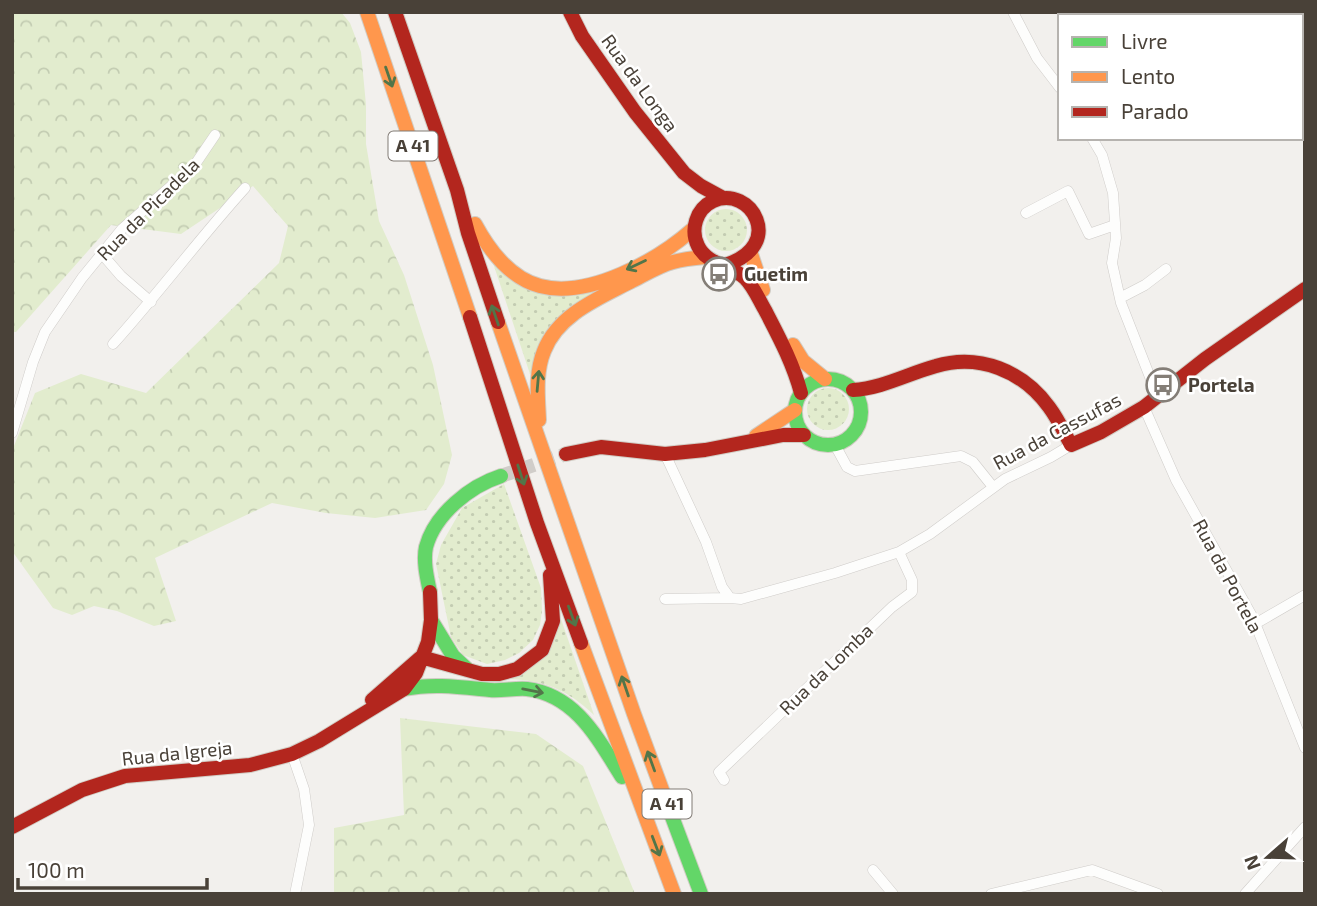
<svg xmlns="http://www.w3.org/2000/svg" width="1317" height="906" font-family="'Exo 2',sans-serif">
	<defs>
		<pattern id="grass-dots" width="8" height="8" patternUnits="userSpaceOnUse" patternTransform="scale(1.75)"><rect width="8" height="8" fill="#e2ecce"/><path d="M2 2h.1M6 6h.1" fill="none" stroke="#c3ccb2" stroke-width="1.8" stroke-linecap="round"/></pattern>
		<pattern id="forest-crowns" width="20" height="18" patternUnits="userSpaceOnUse" patternTransform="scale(1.75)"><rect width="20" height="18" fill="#e2ecce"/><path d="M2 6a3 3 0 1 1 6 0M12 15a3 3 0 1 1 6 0" fill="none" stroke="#c3ccb2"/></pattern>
	</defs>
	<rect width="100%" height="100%" fill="#f2f0ed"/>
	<path fill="url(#grass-dots)" d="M705 230a21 21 0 1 1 42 0a21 21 0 1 1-42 0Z
		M492 260 506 273 601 288 530 374Z
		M807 409a21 21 0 1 1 42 0a21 21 0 1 1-42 0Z
		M504 484 541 588 542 611 540 625 533 640 519 653 505 660 487 664 463 655 451 637 436 564 441 545 462 508Z
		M561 619 594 715C567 689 541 679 504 679Z"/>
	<path fill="url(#forest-crowns)" d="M12 12H341L350 23 361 52 366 105V144L379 221 404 275 433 365 452 455 444 484 426 510 375 518 326 513 272 503 155 558 176 621 154 626 117 611 94 606 72 615 53 608 12 551V451L35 393 81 374 146 393 279 263 288 226 253 186 181 234 111 225 16 332H12Z
		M400 718 536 734 583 766 635 894H334V828L404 815Z"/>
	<path fill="#e2ecce" d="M1261 12H1305V50L1301 48V16H1262Z"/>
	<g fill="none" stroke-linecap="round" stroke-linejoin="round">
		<path stroke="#d0cdc9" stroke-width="14" stroke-dasharray="14 7" stroke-linecap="butt" d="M501 476 566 454"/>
		<defs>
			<path id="street" d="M1013 12 1037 58 1060 88
				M1254 12 1256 16
				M1301 61 1305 63
				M1092 138 1102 155 1113 193 1116 238 1112 263 1121 303 1157 395
				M1026 213 1068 191 1089 234 1115 225
				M102 254 121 276 151 302
				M1120 298 1145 285 1166 269
				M113 344C158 294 199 239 245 188
				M1144 407 1176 480 1253 618 1305 748
				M12 433 33 362 45 332 82 278 122 229 194 166 215 135
				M835 445 847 467 855 471 961 456 973 462 993 487
				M665 454 706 542 722 587 730 598 741 599 835 573 899 552 930 534 1005 479 1051 457 1071 445
				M665 599 730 598
				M1255 624 1305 595
				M292 754 304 789 309 825 295 894
				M724 780 719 772 892 607 912 592V580L899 552
				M873 870 893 894
				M991 894 1092 870 1158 894
				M1245 894 1305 827"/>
			<path id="fast" d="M795 412a33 33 0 1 1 66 0a33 33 0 1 1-66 0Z
				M430 592C427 578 423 561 426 547 435 514 470 486 501 476
				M431 620 453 656 467 669
				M404 689C433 683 460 687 490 690 502 691 515 688 527 689 576 695 598 739 622 777
				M668 806 701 894"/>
			<path id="slow" d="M367 12 470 317
				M475 224C489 250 510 278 540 286 589 299 658 260 693 229
				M751 254 763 290
				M498 322 634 714 668 806
				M793 345 803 361 825 379
				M539 420C538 397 535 373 544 351 558 315 597 299 630 282 644 275 658 266 673 262 684 259 694 258 705 257
				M756 436 795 410
				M581 643 674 894"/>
			<path id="jam" d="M395 12 457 190 468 233 498 322
				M570 12 582 36 635 112 684 173 701 186 723 198
				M725 265C787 246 751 184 713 201 696 209 690 230 698 246 707 265 731 265 745 278 754 287 759 300 765 310 779 337 793 363 801 393
				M470 317 537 523 581 643
				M853 390C883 388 907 374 936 366 979 353 1023 371 1049 407 1058 419 1064 432 1071 445L1101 432 1144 407 1205 359 1305 289
				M566 454 601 447 665 454 705 450 783 435H804
				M421 657 482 674H499L517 669 542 650 553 621 550 575
				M372 700 420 658
				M12 827 82 790 125 776 250 765 292 754 319 741 404 689 416 673 428 642 431 620 430 592"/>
		</defs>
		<use href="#street" stroke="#cfccc9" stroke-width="11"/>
		<use href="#fast" stroke="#d1ccc4" stroke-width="16"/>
		<use href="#slow" stroke="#d1ccc4" stroke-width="16"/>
		<use href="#jam" stroke="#d1ccc4" stroke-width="16"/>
		<use href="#street" stroke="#fdfdfc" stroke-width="10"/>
		<use href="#fast" stroke="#63d668" stroke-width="14"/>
		<use href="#slow" stroke="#ff974d" stroke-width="14"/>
		<use href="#jam" stroke="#b3261e" stroke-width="14"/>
	</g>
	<defs><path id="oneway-shaft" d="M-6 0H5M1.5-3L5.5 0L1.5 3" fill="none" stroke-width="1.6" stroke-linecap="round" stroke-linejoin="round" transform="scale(1.75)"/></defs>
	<g stroke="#527549">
		<use href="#oneway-shaft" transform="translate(389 77) rotate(71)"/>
		<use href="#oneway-shaft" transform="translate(636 265) rotate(155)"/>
		<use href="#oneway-shaft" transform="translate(495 315) rotate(-109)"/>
		<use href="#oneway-shaft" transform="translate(538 381) rotate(-85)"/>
		<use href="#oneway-shaft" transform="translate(521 475) rotate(72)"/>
		<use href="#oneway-shaft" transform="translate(572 616) rotate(70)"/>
		<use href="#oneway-shaft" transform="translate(625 686) rotate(-109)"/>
		<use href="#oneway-shaft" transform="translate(533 691) rotate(11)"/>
		<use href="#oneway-shaft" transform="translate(651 761) rotate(-110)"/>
		<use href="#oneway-shaft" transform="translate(656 846) rotate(69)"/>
	</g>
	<defs>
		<symbol id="bus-ring" viewBox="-11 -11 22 22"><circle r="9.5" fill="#fff" stroke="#847e77" stroke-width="1.5"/><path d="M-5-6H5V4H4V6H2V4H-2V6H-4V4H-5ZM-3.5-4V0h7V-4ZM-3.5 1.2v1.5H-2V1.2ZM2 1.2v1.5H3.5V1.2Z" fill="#847e77"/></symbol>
	</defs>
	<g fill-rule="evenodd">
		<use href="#bus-ring" x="700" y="255" width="38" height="38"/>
		<use href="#bus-ring" x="1144" y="366" width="38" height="38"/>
	</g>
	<g text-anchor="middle" stroke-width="5" stroke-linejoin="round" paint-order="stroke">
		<g fill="#fff" stroke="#807a74" stroke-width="2">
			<rect x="388.5" y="131.5" width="49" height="29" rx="5"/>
			<rect x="642.5" y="789.5" width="49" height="29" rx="5"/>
		</g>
		<g font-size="18" font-weight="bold" fill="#494138">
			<text x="413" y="152">A 41</text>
			<text x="667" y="810">A 41</text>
		</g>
		<g font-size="19" fill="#494138" stroke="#fff">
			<text transform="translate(640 83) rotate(54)" y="7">Rua da Longa</text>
			<text transform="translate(148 209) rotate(-45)" y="7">Rua da Picadela</text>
			<text transform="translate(1057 431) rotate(-28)" y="7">Rua da Cassufas</text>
			<text transform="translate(1228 576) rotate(62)" y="7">Rua da Portela</text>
			<text transform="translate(826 669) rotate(-44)" y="7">Rua da Lomba</text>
			<text transform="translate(177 753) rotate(-6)" y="7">Rua da Igreja</text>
		</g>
		<g font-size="19" font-weight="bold" fill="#494138" stroke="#fff" text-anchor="start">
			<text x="744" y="281">Guetim</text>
			<text x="1188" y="392">Portela</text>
		</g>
	</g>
	<rect width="1317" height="906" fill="none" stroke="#494138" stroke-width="28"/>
	<rect x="1058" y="14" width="245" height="126" fill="#ffffff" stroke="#b6b3af" stroke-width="2"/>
	<rect x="1072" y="37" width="35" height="10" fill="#63d668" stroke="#b6b3af" stroke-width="2"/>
	<text x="1121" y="49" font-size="21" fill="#494138">Livre</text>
	<rect x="1072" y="72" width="35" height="10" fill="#ff974d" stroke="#b6b3af" stroke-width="2"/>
	<text x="1121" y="84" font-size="21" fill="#494138">Lento</text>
	<rect x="1072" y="107" width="35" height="10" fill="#b3261e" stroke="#b6b3af" stroke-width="2"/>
	<text x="1121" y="119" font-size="21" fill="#494138">Parado</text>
	<g transform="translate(1268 857) rotate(250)" stroke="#ffffff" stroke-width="5" paint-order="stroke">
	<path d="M0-5L12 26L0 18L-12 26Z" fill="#494138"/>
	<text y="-10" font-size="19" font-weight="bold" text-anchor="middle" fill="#494138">N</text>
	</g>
	<path d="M18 878v10h189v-10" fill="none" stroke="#494138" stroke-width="3.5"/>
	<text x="28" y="878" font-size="21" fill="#494138" stroke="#ffffff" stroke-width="5" paint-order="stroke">100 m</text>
</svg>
